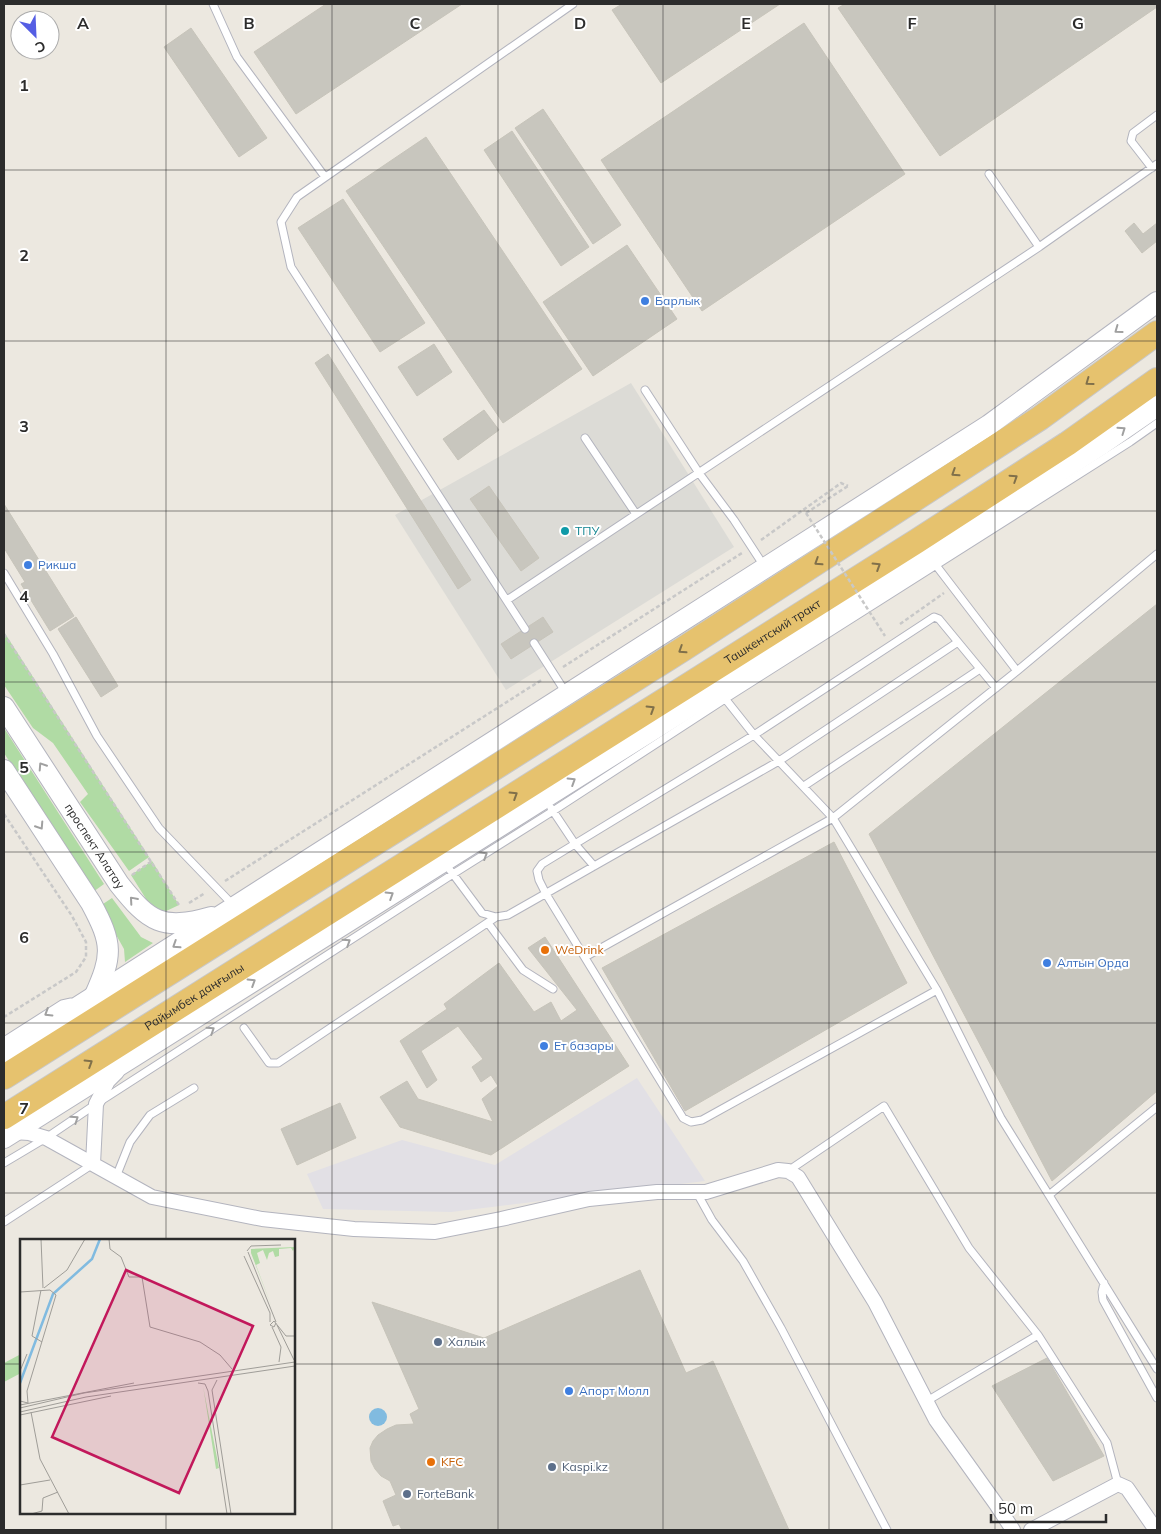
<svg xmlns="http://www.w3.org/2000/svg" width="1161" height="1534" font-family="Mulish,sans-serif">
	<rect width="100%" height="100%" fill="#ece8e0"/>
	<path fill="#e2e0e5" d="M637 1078 705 1181 451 1212 323 1209 307 1174 402 1140 495 1165Z"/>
	<path fill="#b0dba4" d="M4 632 149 857 129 871 80 802 88 794 53 743 33 728 4 685Z
		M4 728 104 884 93 892 4 753Z
		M152 861 179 905 162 913 148 902 131 875Z
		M112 898 141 937 153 943 125 962 124 949 100 906Z
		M21 1354V1373L4 1382V1363Z"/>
	<path fill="#dcdbd6" d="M631 383 734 547 506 690 395 515Z"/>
	<path fill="#81bbe0" d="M369 1417a9 9 0 1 1 18 0a9 9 0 1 1-18 0Z"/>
	<path fill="#c8c6be" stroke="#c7c4ba" d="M326 4H462L296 114 254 52Z
		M622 4H780L661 83 612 10Z
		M845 4H1157V7L940 156 838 8Z
		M804 23 905 174 702 311 601 160Z
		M191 28 267 138 239 157 164 47Z
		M543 109 621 225 593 244 515 128Z
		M512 131 589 247 561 266 484 150Z
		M426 137 582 369 503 423 346 191Z
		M343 199 425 323 380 352 298 228Z
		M1134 223 1143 234 1157 223V241L1142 253 1125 231Z
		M627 245 677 319 593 376 543 302Z
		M434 344 452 372 417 396 398 367Z
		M328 354 471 580 458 589 315 363Z
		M484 410 499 430 458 460 443 439Z
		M489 486 539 558 521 571 470 499Z
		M4 504 74 616 50 631 21 584 25 582 4 548Z
		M1157 604V1091L1052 1181 869 834Z
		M76 617 118 686 101 697 58 629Z
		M543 617 553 632 511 659 501 644Z
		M834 842 907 983 685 1111 602 968Z
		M545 937 629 1066 491 1155 400 1127 380 1097 407 1081 418 1099 493 1122 482 1099 498 1086 491 1075 481 1082 472 1067 483 1059 458 1026 421 1051 437 1080 427 1088 400 1041 447 1009 444 1004 499 963 534 1012 551 1002 561 1021 577 1010 528 948Z
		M340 1103 356 1138 297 1165 281 1129Z
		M640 1270 686 1373 713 1361 789 1530H402L399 1524 393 1526 383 1501 396 1495 390 1481 381 1476 375 1469 371 1461 370 1448 373 1441 378 1435 387 1429 396 1425 414 1424 410 1414 419 1409 372 1302 484 1338Z
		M1047 1358 1104 1456 1053 1481 992 1386Z"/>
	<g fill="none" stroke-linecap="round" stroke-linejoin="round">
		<defs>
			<path id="service" d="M213 4 237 57 325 177
				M1152 168 1131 141 1133 133 1157 115
				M989 174 1039 247
				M645 390 699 473 734 520 764 566
				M585 438 636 514
				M1157 554 1017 671 833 818 937 990 1001 1118 1157 1369
				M935 564 1017 671
				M4 573 53 654 97 736 159 828 234 906
				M507 600 1039 247 1157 164
				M525 629 291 267 281 222 297 197 573 4
				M534 643 566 693
				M804 786 980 669
				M551 808 575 844 594 866
				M444 862 482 913 496 917 508 915 779 761 958 642
				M488 923 523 970 553 989
				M585 957 833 818 754 735 723 696
				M937 990 702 1120 691 1122 683 1118 546 894 539 880 537 871 542 864 754 735 934 617 939 619 996 688
				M244 1028 269 1063H278L496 917
				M4 1041 62 1004 71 1002
				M4 1163 46 1138 96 1104 453 874 553 811 725 699 1130 442 1157 423
				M788 1171 884 1106 969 1248 1038 1335 1107 1443 1118 1484
				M116 1177 130 1142 150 1115 194 1088
				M697 1193 712 1220 743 1261 781 1328 887 1530
				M1049 1195 1157 1107
				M4 1222 93 1164
				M1104 1283 1102 1292 1103 1300 1157 1398
				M927 1401 1038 1335"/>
			<path id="minor" d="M13 1132 29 1133 46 1138 152 1197 262 1219 354 1229 435 1232 501 1219 589 1199 657 1192H706L778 1170 788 1171 798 1177 875 1302 936 1420 996 1504 1013 1530
				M93 1164 96 1104 108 1081 117 1072
				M1031 1530 1118 1484 1127 1488 1156 1530"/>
			<g id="secondary">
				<path id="s1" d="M4 707 119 884C149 922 162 931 211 917"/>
				<path d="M4 770 91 903C113 944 113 955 94 997"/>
				<path d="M4 1054 989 425 1157 302"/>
				<path d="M4 1138 929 556 1102 444 1157 406"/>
			</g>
			<g id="trunk">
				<path d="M4 1077 683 649 1040 418 1157 333"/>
				<path id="s2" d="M4 1117 917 541 1067 444 1157 380"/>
			</g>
		</defs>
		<use href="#service" stroke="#b3b4be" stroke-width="9"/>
		<use href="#minor" stroke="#b3b4be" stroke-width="16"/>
		<use href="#secondary" stroke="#b3b4be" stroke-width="22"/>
		<use href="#trunk" stroke="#c8c8c8" stroke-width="26"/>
		<path stroke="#c8c8c8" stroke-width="2.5" stroke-dasharray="4 2.5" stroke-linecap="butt" d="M806 513 848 486
			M761 540 841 483 848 486
			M900 624 944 593
			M4 634 179 905H181
			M563 667 742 553
			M4 814 72 916 86 942V957L76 972 4 1017
			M132 875 152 861
			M225 881 543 679
			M189 903 205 893"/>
		<use href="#service" stroke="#fff" stroke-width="7"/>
		<use href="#minor" stroke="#fff" stroke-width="14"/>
		<use href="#secondary" stroke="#fff" stroke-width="20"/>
		<use href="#trunk" stroke="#e6c26e" stroke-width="24"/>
		<path stroke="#c8c8c8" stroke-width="2.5" stroke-dasharray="4 2.5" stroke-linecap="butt" d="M806 513 885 636"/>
	</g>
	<defs><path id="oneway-chevron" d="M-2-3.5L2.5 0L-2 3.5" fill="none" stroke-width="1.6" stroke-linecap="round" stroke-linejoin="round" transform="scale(1.25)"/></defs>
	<g stroke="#a0a0a0">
		<use href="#oneway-chevron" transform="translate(1118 330) rotate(144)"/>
		<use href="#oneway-chevron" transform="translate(1122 430) rotate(-35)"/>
		<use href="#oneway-chevron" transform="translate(42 766) rotate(-123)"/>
		<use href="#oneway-chevron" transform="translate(572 781) rotate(-32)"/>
		<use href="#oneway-chevron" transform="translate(40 826) rotate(57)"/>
		<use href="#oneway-chevron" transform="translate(484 855) rotate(-32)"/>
		<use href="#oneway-chevron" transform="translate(390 895) rotate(-32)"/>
		<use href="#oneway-chevron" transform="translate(133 900) rotate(-131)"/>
		<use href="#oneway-chevron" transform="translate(347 942) rotate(-33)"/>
		<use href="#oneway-chevron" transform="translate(176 945) rotate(147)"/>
		<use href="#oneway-chevron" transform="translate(252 982) rotate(-32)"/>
		<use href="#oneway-chevron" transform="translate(48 1013) rotate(148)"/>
		<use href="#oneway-chevron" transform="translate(211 1030) rotate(-33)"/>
		<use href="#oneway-chevron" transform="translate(75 1119) rotate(-34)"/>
	</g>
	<g stroke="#80704a">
		<use href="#oneway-chevron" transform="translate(1089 382) rotate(144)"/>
		<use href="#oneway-chevron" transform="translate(955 473) rotate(147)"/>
		<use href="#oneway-chevron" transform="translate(1014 478) rotate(-33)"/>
		<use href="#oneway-chevron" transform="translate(818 562) rotate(147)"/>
		<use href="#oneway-chevron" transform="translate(877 566) rotate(-32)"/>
		<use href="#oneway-chevron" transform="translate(682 650) rotate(147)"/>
		<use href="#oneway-chevron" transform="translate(651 709) rotate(-32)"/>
		<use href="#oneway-chevron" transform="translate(514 795) rotate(-32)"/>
		<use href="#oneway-chevron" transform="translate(89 1063) rotate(-32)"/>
	</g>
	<path fill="none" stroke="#2c2c2c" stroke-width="1" stroke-opacity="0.55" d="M166 4V1240M332 4V1530M498 4V1530M663 4V1530M829 4V1530M995 4V1530M4 170H1157M4 341H1157M4 511H1157M4 682H1157M4 852H1157M4 1023H1157M4 1193H1157M4 1364H21M294 1364H1157M166 1513V1530"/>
	<g fill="#3f7fe0" stroke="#fff" stroke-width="2">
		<circle cx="645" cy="301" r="5"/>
		<circle cx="28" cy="565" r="5"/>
		<circle cx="1047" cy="963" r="5"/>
		<circle cx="544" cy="1046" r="5"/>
		<circle cx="569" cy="1391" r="5"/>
	</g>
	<circle fill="#0f9aa8" stroke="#fff" stroke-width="2" cx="565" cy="531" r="5"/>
	<g fill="#e8710a" stroke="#fff" stroke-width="2">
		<circle cx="545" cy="950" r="5"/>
		<circle cx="431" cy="1462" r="5"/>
	</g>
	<g fill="#5c6f8a" stroke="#fff" stroke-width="2">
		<circle cx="438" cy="1342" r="5"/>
		<circle cx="552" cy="1467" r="5"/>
		<circle cx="407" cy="1494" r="5"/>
	</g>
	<g text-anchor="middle" stroke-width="4" stroke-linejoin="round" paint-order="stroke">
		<g font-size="12" fill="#366cbe" stroke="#fff" text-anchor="start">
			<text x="655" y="305">Барлык</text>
			<text x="38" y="569">Рикша</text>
			<text x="1057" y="967">Алтын Орда</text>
			<text x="554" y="1050">Ет базары</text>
			<text x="579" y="1395">Апорт Молл</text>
		</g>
		<g font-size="12" fill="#0d838f" stroke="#fff" text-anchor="start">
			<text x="575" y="535">ТПУ</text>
		</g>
		<g font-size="12" fill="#2c2c2c" stroke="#fff">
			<text dy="4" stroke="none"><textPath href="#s2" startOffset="909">Ташкентский тракт</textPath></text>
			<text dy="4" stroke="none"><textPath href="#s1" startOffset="166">проспект Алатау</textPath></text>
			<text dy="4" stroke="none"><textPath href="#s2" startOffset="225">Райымбек даңғылы</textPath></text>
		</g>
		<g font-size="12" fill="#c56008" stroke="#fff" text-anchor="start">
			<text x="555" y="954">WeDrink</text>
			<text x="441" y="1466">KFC</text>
		</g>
		<g font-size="12" fill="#4e5e75" stroke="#fff" text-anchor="start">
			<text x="448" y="1346">Халык</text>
			<text x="562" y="1471">Kaspi.kz</text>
			<text x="417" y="1498">ForteBank</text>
		</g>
	</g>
	<g transform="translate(20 1239)">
		<rect width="275" height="275" fill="#ece8e0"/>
		<path d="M275 8 273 12 271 9 259 10V17L255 18 253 12 249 14 247 21 243 11 237 14 240 24 236 26 251 66 231 14V10ZM183 147 199 229 196 230 184 153Z" fill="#b0dba4"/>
		<path fill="none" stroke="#81bbe0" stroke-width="2.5" d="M0 144 33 55 72 20 80 0"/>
		<path fill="none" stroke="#9f9d98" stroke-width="1" d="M21 0 23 49M89 0 90 10 101 18 109 38H122L130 88 180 103 200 116 212 130M227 12 231 7 261 6M228 13 256 83M224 17 250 74V83M24 49 47 31 65 0M21 51 12 97 22 103M0 53 30 51 36 56 7 152 8 164 0 162M256 84 254 88 250 86 254 82 266 97H275M257 86 274 121M252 88 261 108 259 123M0 132 7 115M197 141 192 151 211 275M178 144 185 145 188 152 207 275M0 166 114 144M0 169 64 154 275 123M0 173 66 158 275 127M11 173 20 220 49 275M0 176 91 157M0 246 30 241M11 275 22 272 23 259 38 253"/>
		<path fill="#c2185b" fill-opacity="0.15" stroke="#c2185b" stroke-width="2.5" d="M106 31 233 87 159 254 32 198Z"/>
		<rect width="275" height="275" fill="none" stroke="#2c2c2c" stroke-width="2.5"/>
	</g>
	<g font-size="16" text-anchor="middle" font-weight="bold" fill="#2c2c2c" stroke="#fff" stroke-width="4" stroke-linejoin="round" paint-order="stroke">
		<text x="83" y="29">A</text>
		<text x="249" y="29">B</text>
		<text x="415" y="29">C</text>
		<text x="580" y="29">D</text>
		<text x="746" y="29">E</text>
		<text x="912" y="29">F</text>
		<text x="1078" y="29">G</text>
		<text x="24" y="91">1</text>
		<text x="24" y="261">2</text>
		<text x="24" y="432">3</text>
		<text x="24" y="602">4</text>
		<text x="24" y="773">5</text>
		<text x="24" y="943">6</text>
		<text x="24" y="1114">7</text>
	</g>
	<rect width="1161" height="1534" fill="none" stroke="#2c2c2c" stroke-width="10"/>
	<g transform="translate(35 35) rotate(156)"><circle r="24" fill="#ffffff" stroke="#ababab"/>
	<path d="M0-4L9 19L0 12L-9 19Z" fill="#555ee4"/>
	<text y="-8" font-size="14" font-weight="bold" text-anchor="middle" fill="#2c2c2c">С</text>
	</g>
	<path d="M991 1514v8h115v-8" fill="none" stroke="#2c2c2c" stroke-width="2.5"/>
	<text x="998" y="1514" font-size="15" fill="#2c2c2c" stroke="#ffffff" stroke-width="4" paint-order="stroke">50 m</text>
</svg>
